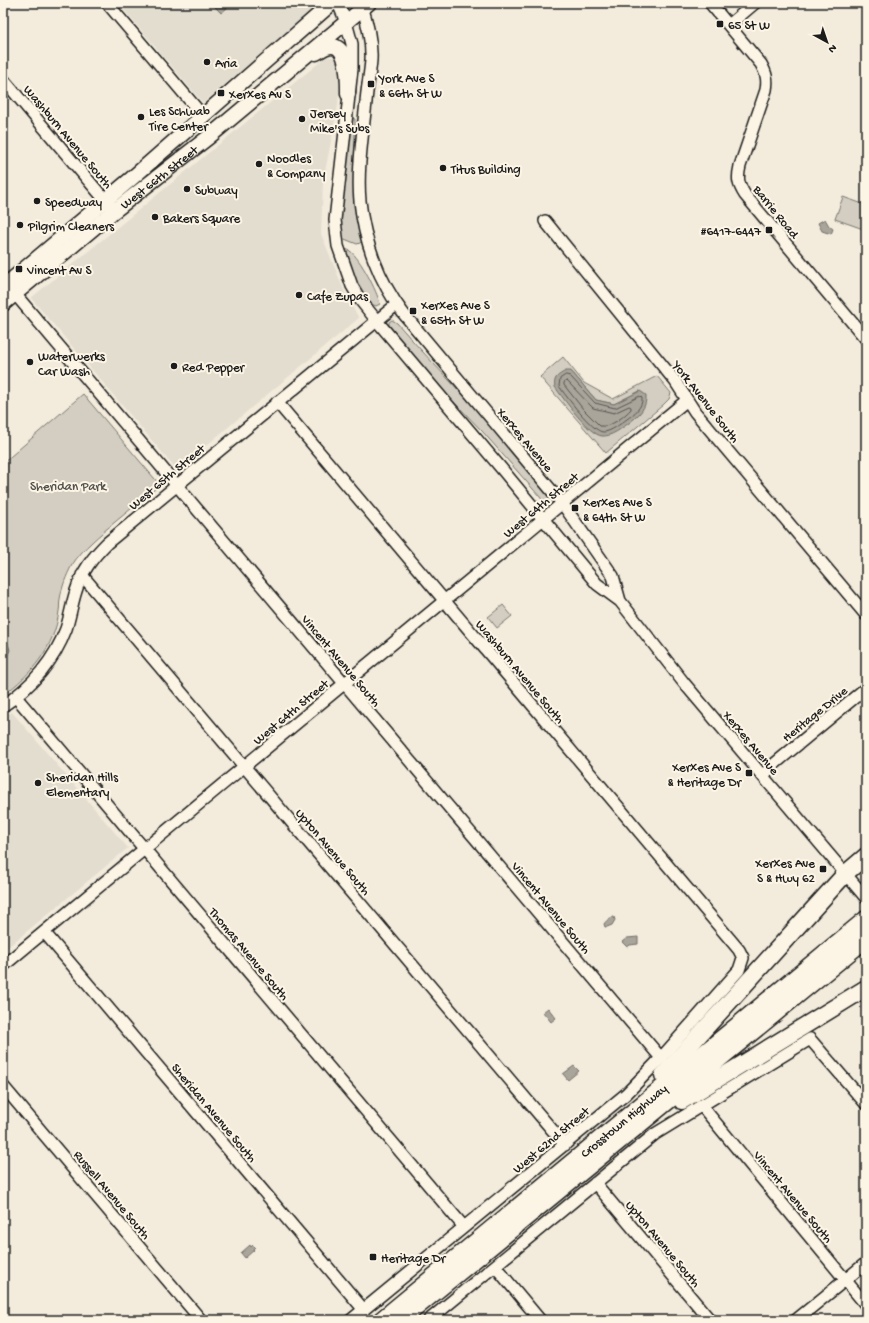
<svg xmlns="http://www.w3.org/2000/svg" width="869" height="1323" font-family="'Gochi Hand',sans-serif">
	<rect width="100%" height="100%" fill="#f3ecdd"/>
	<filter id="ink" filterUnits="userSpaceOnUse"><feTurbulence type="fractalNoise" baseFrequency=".025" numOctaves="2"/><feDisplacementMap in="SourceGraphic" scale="8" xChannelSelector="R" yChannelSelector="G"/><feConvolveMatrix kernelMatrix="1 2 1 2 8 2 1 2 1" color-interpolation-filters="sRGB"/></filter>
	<g filter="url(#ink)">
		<path fill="#e3ddcf" d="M118 3H322L203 103Z
			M326 57H335L341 63 338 105 323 182 321 234 348 300 359 318 177 470 31 298Z
			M12 712 128 848 3 951V718Z"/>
		<path fill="#d3cec1" stroke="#78756e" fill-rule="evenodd" d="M350 118 355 119C355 160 352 199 362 241L360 243 357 244 342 238 340 221Z
			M843 197 866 205V230L835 219Z
			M344 249C345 249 349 250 350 251 360 258 377 291 380 304L376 306C361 301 349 263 344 249Z
			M392 320 397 323C447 381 506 435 549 498L544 502 540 497 482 431 435 382 389 325V322Z
			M563 357 584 383 613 399 657 376 671 393 669 399 663 405 606 453 540 377ZM571 371 596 400 614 404 640 391 595 434Z
			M83 394 160 485C145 497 130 510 115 522 100 535 83 548 72 565 66 576 62 587 60 599 59 603 60 607 59 611 55 647 31 675 3 695V463Z
			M503 605 512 616 497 628 488 617Z"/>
		<path fill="#aaa59b" stroke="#716e68" d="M220 3H233L221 13 215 7Z
			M825 219 829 226 833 229 831 234 822 231 818 223Z
			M566 371H571L596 400 614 404 640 391 646 395C647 408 639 415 629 423 622 428 611 437 602 436 589 435 563 398 555 387 553 378 558 375 566 371Z
			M3 636 7 641 10 650 5 661H3Z
			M614 917 615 920 612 925 607 927H605L604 924C606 921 610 917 614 917Z
			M638 937V944L630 945 627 947 622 942 627 938Z
			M548 1008 556 1018 551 1022 543 1012Z
			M574 1066 579 1071 568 1080 563 1074Z
			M250 1245 251 1247 253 1245 255 1247 253 1249 254 1250 245 1258 241 1253Z"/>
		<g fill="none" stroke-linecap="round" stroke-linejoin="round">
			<path stroke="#55534f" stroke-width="1" d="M566 375 570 376 595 403 615 408 640 396 642 398C643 407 634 414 627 419 620 424 611 432 603 432 593 432 565 395 559 386L560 379Z
				M567 381 593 408 614 413 629 406 631 407V409C625 416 610 428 600 426L583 409 564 385V383Z"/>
			<defs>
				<path id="minor" d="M107 3 203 116
					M338 3 346 22 352 44V69L335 220 338 246 352 286 361 301 377 321 501 468 597 584 620 601 684 683 866 898
					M361 3C367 21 372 41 371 60 370 74 367 88 366 102 363 133 357 170 360 201 364 241 379 281 403 313L562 503 613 576 620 601
					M710 3 761 64C766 73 768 79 766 90L740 166C737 179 738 184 745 195L866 339
					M729 25 755 3
					M3 79 110 206
					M545 221 675 381 695 412 866 615
					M10 288 661 1058
					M277 402 739 950 743 958 739 970 661 1058 626 1094 351 1320
					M82 575 565 1145
					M16 697 464 1227
					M3 706C31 687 54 661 66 629 70 617 72 603 76 591 82 571 93 557 107 543L396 305
					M763 776 772 766 866 688
					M44 932 364 1310
					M3 966 687 400
					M3 1086 201 1320
					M701 1105 866 1305
					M595 1183 710 1320
					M495 1266 540 1320
					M429 1320 655 1134 810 1039 866 1104
					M796 1320 866 1263"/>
				<g id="major">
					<path d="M316 53C320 51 323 48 327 47 349 39 348 83 348 94"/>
					<path d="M3 287 131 179 332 3"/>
					<path id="s1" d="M3 304 114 211 210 136 369 3"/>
				</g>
				<g id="highway">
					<path d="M663 1075 846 873 866 856"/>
					<path d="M682 1101 866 988"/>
					<path id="s2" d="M381 1320 866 919"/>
					<path d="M401 1320 866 939"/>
				</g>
			</defs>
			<use href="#minor" stroke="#1c1c1c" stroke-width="14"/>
			<use href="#major" stroke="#1c1c1c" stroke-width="17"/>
			<use href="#highway" stroke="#1c1c1c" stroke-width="19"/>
			<use href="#minor" stroke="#fcf5e5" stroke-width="11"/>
			<use href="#major" stroke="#fcf5e5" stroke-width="14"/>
			<use href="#highway" stroke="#fcf5e5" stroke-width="16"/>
		</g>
	</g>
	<g fill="#1c1c1c" stroke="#fcf5e5" stroke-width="1.5">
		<rect x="716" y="20" width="8" height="8" rx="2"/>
		<circle cx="207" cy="62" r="4"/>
		<rect x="367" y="80" width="8" height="8" rx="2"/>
		<rect x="217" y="89" width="8" height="8" rx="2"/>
		<circle cx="141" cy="117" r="4"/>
		<circle cx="302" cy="119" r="4"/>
		<circle cx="259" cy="164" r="4"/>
		<circle cx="443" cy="168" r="4"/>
		<circle cx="187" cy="189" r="4"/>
		<circle cx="37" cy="201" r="4"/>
		<circle cx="155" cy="217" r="4"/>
		<circle cx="20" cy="225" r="4"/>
		<rect x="765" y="226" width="8" height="8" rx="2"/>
		<rect x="15" y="265" width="8" height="8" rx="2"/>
		<circle cx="299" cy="295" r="4"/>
		<rect x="409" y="307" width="8" height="8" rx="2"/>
		<circle cx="30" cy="362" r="4"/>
		<circle cx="174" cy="366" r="4"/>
		<rect x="571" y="504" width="8" height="8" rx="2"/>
		<rect x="745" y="769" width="8" height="8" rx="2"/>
		<circle cx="38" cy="783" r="4"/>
		<rect x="819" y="865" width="8" height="8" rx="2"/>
		<rect x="369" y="1253" width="8" height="8" rx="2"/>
	</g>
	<g text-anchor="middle" stroke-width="4" stroke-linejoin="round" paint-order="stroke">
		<g font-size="13" fill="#1c1c1c" stroke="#fcf5e5" text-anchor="start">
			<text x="728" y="29">65 St W</text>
			<text x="215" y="67">Aria</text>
			<text x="379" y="82">York Ave S<tspan x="379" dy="15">&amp; 66th St W</tspan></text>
			<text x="229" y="98">Xerxes Av S</text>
			<text x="149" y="115">Les Schwab<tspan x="149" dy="15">Tire Center</tspan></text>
			<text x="310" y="117">Jersey<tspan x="310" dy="15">Mike's Subs</tspan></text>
			<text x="267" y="162">Noodles<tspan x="267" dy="15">&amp; Company</tspan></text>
			<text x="451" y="173">Titus Building</text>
			<text x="195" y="194">Subway</text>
			<text x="45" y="206">Speedway</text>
			<text x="163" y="222">Bakers Square</text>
			<text x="28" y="230">Pilgrim Cleaners</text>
			<text x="761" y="235" text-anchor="end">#6417-6447</text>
			<text x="27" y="274">Vincent Av S</text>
			<text x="307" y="300">Cafe Zupas</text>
			<text x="421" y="309">Xerxes Ave S<tspan x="421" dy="15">&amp; 65th St W</tspan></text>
			<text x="38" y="360">Waterwerks<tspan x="38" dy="15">Car Wash</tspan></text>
			<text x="182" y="371">Red Pepper</text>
			<text x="583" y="506">Xerxes Ave S<tspan x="583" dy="15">&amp; 64th St W</tspan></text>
			<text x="741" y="771" text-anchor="end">Xerxes Ave S<tspan x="741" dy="15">&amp; Heritage Dr</tspan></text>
			<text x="46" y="781">Sheridan Hills<tspan x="46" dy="15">Elementary</tspan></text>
			<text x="815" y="867" text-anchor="end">Xerxes Ave<tspan x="815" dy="15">S &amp; Hwy 62</tspan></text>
			<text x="381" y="1262">Heritage Dr</text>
		</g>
		<g font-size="13" fill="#1c1c1c" stroke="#fcf5e5">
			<text transform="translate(69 136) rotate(50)" y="5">Washburn Avenue South</text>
			<text dy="5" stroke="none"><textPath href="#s1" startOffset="201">West 66th Street</textPath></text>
			<text transform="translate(777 211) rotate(51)" y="5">Barrie Road</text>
			<text transform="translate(707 401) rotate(52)" y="5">York Avenue South</text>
			<text transform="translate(526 439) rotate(50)" y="5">Xerxes Avenue</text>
			<text transform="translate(166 476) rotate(-40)" y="5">West 65th Street</text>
			<text transform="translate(540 504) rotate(-40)" y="5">West 64th Street</text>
			<text transform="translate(342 660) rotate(50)" y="5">Vincent Avenue South</text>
			<text transform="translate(521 671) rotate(50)" y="5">Washburn Avenue South</text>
			<text transform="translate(290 711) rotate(-40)" y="5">West 64th Street</text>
			<text transform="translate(814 713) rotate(-39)" y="5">Heritage Drive</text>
			<text transform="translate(752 742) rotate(50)" y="5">Xerxes Avenue</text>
			<text transform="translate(334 851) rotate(50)" y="5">Upton Avenue South</text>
			<text transform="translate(552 907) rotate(50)" y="5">Vincent Avenue South</text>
			<text transform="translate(250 953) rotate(50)" y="5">Thomas Avenue South</text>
			<text transform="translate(215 1112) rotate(50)" y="5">Sheridan Avenue South</text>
			<text dy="5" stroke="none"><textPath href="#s2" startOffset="314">Crosstown Highway</textPath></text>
			<text transform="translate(550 1139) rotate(-40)" y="5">West 62nd Street</text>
			<text transform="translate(113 1194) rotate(50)" y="5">Russell Avenue South</text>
			<text transform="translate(794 1196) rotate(50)" y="5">Vincent Avenue South</text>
			<text transform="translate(664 1243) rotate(50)" y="5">Upton Avenue South</text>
		</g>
		<g font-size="13" fill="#53514e" stroke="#fcf5e5">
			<text x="68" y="490">Sheridan Park</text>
		</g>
	</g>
	<rect width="869" height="1323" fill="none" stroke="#fcf5e5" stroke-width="16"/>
	<rect x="8" y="8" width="853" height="1307" fill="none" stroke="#1c1c1c" stroke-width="1.5" filter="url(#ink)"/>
	<g transform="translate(827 42) rotate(140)" stroke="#fcf5e5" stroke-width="3" paint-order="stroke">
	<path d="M0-3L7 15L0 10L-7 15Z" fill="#1c1c1c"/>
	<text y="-6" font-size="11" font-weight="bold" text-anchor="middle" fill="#1c1c1c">N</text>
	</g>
</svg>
